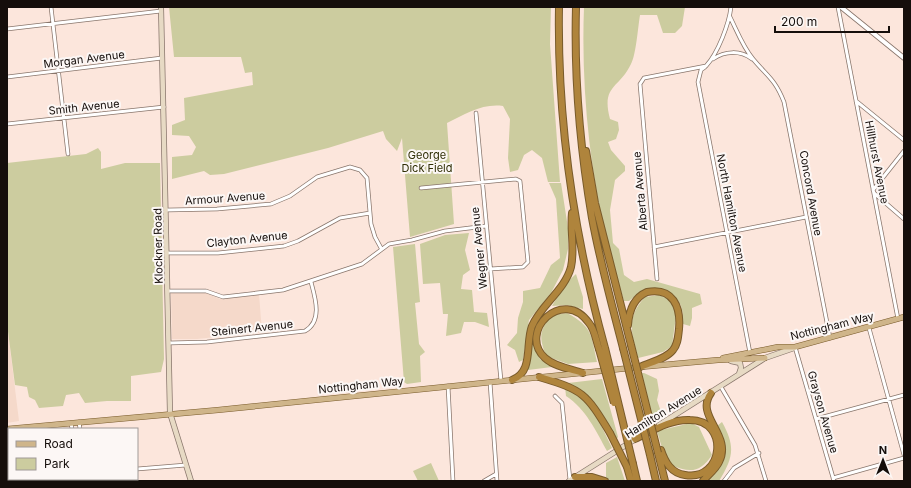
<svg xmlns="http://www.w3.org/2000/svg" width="911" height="488" font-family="Inter,sans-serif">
	<rect width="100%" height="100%" fill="#fce6dc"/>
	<path fill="#f5d9ca" d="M204 292 220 299 259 294 262 332 197 339H172L171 293Z
		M7 324 19 421 7 423Z"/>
	<path fill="#cccc9f" d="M169 7H551L550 44 560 182H548L542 158 532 150 524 155 518 170 510 172 508 158 510 119 503 106C483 103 465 114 447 123L454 224 410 237 402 138 397 151 386 139 383 131 328 148 224 174 210 175 204 171 172 179V157L192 155 196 147 189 136 172 135V125L185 120 184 98 253 85 252 72 245 73 241 57H174Z
		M584 7H685L682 26 675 33H663L657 15H640C638 27 636 55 631 64 619 89 601 85 610 119L618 122 619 130 616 139 608 142 611 150 625 166V171L615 180 610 210 613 243 619 249 624 275 634 282 647 279 700 294 702 304 692 308V318L690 326 683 324C683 317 683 308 679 302 672 292 653 285 641 291 637 294 633 298 629 301H624C618 281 611 262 607 242 589 166 581 85 584 7Z
		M98 148 101 152V169L125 163H160L164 359 161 372 131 376V401H107L85 403 79 393 66 395 63 406 39 408 35 400 29 397 27 387 15 385 7 324V163L86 154Z
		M549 183H561L568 228V249L563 270 551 293 529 320 523 360 519 362 515 350 507 345 517 333 518 318 523 302V291L540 288 551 265 560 258 556 199Z
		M469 233 465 250 470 270 463 275 461 289 472 290 474 312 487 313 489 327 475 322H464L461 333 446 336 448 314H443L440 283 423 284 420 244 445 235Z
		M415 244 420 302 415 303 419 344 425 352 420 356 421 382 407 384 404 382 393 247Z
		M576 274 583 297V309L567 305 552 306 565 284Z
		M659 295 671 300 676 316 672 346 663 352 638 358C631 332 626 318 645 297Z
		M567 313C593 327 591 335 597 362L568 364 546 356C539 337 539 332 551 315Z
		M532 338 540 359 552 367 528 370Z
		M640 373H644L657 379 659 391 657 400 662 415 653 422Z
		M602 379 618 437 616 440 601 413 585 393 568 383Z
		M565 387 581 396 596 415 612 448 607 451C596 431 586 409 566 396Z
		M722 422C736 447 733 458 719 481H706L723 458 717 426Z
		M691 423 699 427 712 455C700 473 690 473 671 465L662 448 657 431Z
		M617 457 625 481H610L606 477V463Z
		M431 463 439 481H418L413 471Z"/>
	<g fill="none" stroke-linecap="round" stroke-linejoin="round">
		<defs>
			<path id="minor" d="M51 7 68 154
				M838 7 898 319
				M730 17C737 31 743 47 753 59 767 76 775 79 784 102L830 338
				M7 29 161 11
				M713 59C725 51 740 50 752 59
				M705 67 701 70 698 82 750 353
				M7 77 162 58
				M856 101 904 140
				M476 113 501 381
				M7 124 164 107
				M421 188 516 179 520 181 528 262 523 267 490 269
				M873 190 904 151
				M874 193 904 219
				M167 210 217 209 271 204 290 196 317 177 350 167 360 170 367 178 371 224 375 237 381 248
				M654 247 806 217
				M167 253H218L284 246 298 241 340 218 370 213
				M657 279 640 84 644 78 706 66C718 53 729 24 731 7
				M168 291H206L223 297 283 290 362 264 389 244 412 240 445 231 486 226
				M869 328 904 455
				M169 343 207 342 305 331C323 321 315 297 311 282
				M795 347 834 481
				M490 382 497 481
				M448 386 453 481
				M721 387 755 445 766 481
				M555 396 562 403 570 480
				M816 419 904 395
				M79 422 80 429
				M71 423 72 429
				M137 469 186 465
				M833 478 904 458
				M77 479V481
				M85 479V481
				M15 481 36 479
				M484 481 496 474
				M724 481 734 468 759 453"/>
			<path id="tertiary" d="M841 7 904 58"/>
			<path id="secondary" d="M161 7 170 413 191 481
				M731 361 740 363 741 368 739 374
				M659 425 765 358 794 348
				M569 481 637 438"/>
			<path id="primary" d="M723 358 778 347H795L904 317
				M7 429 218 410 640 367 718 360 765 358"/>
			<path id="motorway" d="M559 7C557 123 574 236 605 348
				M576 7C574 78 580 148 592 218 600 262 612 305 623 348
				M586 151 595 203 631 345
				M628 325C629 311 633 298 647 292 673 287 681 307 679 329 678 337 678 344 673 350 666 359 651 362 640 367
				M583 373C571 369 555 367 545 358 517 332 563 286 589 323 595 330 596 341 599 349
				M539 377C583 390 586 393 610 433
				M512 380C534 372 525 344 532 326 541 305 565 290 571 267 575 249 570 231 572 213
				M635 439C652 431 670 419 690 420 730 420 724 482 685 475 671 473 665 462 661 450
				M658 453 665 481
				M650 455 656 481
				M633 464 637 481
				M627 467 631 481
				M575 477H592L605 481
				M703 481C708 475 716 469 719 462 733 435 694 416 711 393"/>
		</defs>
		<use href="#minor" stroke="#89766c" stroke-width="4.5"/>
		<use href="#tertiary" stroke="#89766c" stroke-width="5.5"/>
		<use href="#secondary" stroke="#89766c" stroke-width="6"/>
		<use href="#primary" stroke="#795b2b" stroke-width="6"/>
		<use href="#motorway" stroke="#795b2b" stroke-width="8"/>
		<use href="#minor" stroke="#fff" stroke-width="3"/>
		<use href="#tertiary" stroke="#fff" stroke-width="4"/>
		<use href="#secondary" stroke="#e7dac4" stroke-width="4.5"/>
		<use href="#primary" stroke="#cfb58a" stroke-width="5"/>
		<use href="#motorway" stroke="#af843c" stroke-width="6"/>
		<defs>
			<path id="motorway-bridge" d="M631 345 658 453
				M605 348 633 464
				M623 348 650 455
				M599 349 614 403
				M610 433 627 467"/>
		</defs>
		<use href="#motorway-bridge" stroke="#795b2b" stroke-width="8" stroke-linecap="butt"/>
		<use href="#motorway-bridge" stroke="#af843c" stroke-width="6"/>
	</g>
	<g text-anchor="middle" stroke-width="4" stroke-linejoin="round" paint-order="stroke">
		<g font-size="11" fill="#150e0b" stroke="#fcf7f5">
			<text transform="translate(84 59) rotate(-7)" y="4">Morgan Avenue</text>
			<text transform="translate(84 107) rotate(-6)" y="4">Smith Avenue</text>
			<text transform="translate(877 162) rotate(79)" y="4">Hillhurst Avenue</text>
			<text transform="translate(640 191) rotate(-95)" y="4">Alberta Avenue</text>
			<text transform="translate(811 193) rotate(80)" y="4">Concord Avenue</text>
			<text transform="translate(225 198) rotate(-4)" y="4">Armour Avenue</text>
			<text transform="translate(732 213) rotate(79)" y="4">North Hamilton Avenue</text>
			<text transform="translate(247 239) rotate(-6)" y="4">Clayton Avenue</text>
			<text transform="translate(158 246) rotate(-91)" y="4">Klockner Road</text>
			<text transform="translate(479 248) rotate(-96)" y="4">Wegner Avenue</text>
			<text transform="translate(832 326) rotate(-14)" y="4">Nottingham Way</text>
			<text transform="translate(252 328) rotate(-6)" y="4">Steinert Avenue</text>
			<text transform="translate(361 385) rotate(-6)" y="4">Nottingham Way</text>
			<text transform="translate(663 412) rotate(-32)" y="4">Hamilton Avenue</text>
			<text transform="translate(823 412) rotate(74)" y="4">Grayson Avenue</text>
		</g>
		<g font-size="11" fill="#2f2e05" stroke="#fcf7f5">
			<text x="427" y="159">George<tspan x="427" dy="13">Dick Field</tspan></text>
		</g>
	</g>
	<rect width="911" height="488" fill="none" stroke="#150e0b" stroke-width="16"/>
	<rect x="8" y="428" width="130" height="52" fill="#fcf7f5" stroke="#a09a97"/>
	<rect x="16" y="441" width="20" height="6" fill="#cfb58a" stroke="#a09a97"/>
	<text x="44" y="448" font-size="12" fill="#150e0b">Road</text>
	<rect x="16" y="458" width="20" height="12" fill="#cccc9f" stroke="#a09a97"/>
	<text x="44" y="468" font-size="12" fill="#150e0b">Park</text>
	<g transform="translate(883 460)" stroke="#fcf7f5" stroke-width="3" paint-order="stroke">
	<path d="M0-3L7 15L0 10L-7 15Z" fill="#150e0b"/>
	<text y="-6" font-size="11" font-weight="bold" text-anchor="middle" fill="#150e0b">N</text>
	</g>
	<path d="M775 26v6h114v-6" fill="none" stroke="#150e0b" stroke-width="2"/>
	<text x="781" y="26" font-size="12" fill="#150e0b" stroke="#fcf7f5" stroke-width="3" paint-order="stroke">200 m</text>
</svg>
